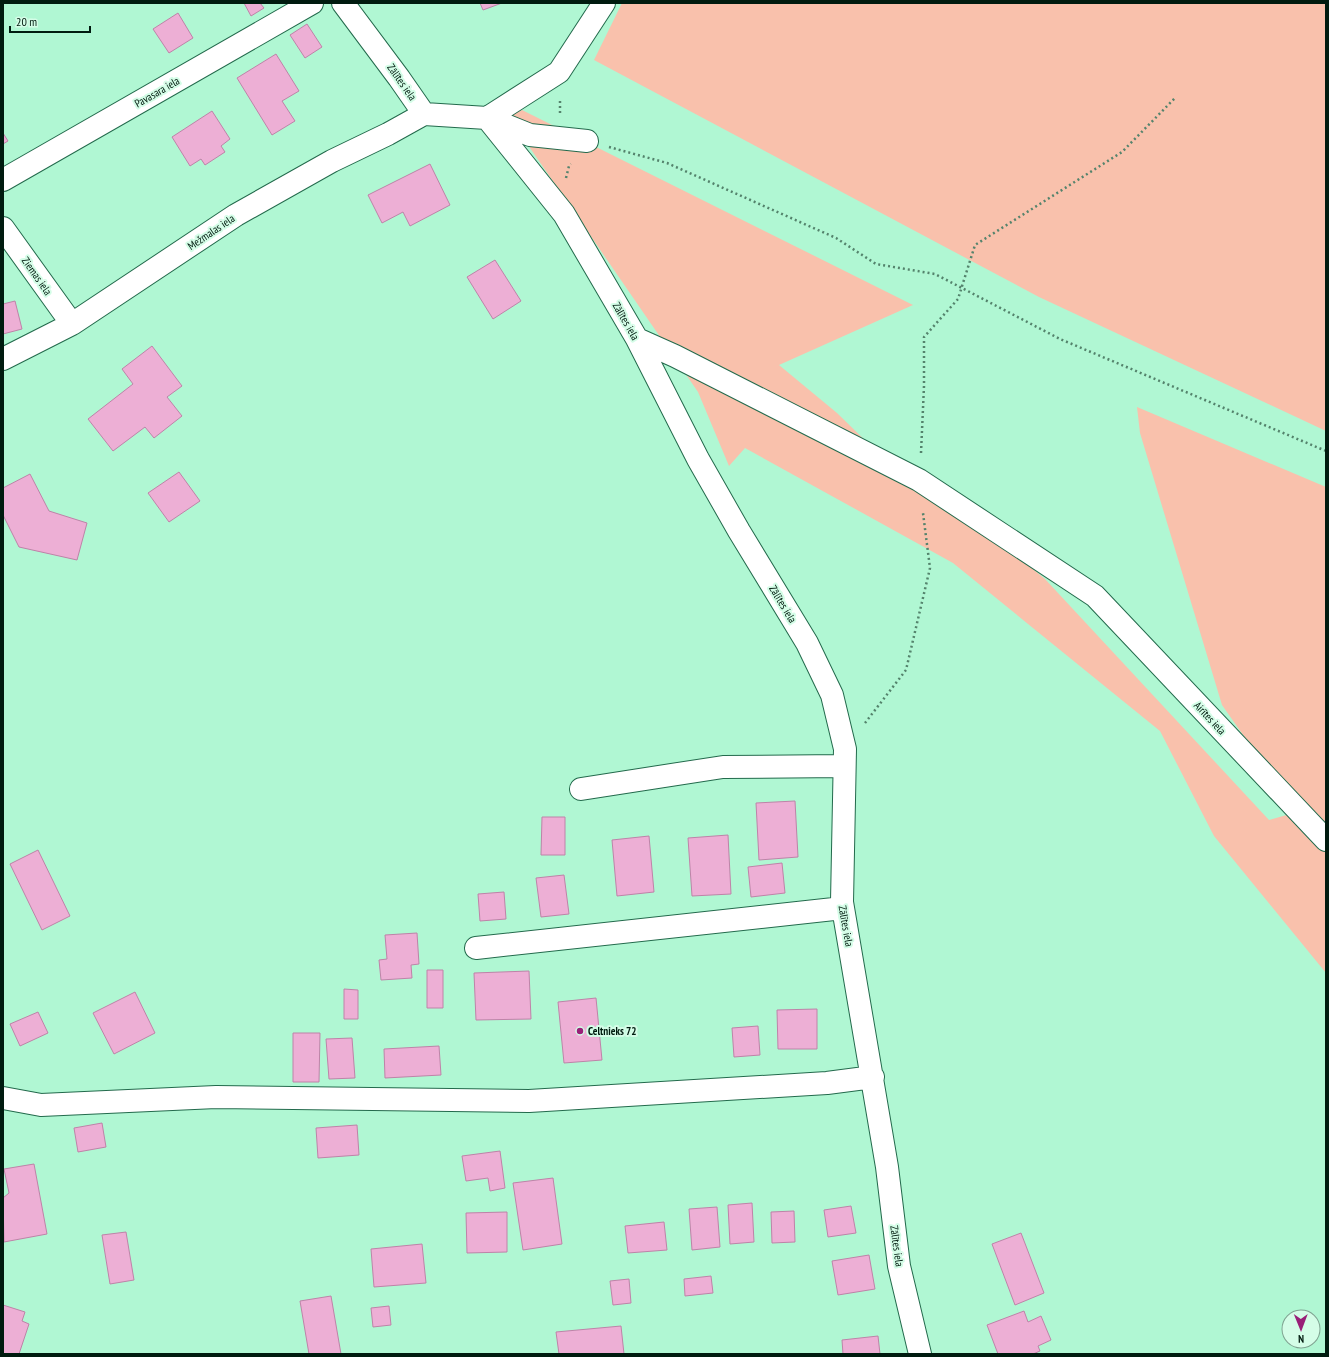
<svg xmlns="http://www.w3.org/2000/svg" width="1329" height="1357" font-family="'PT Sans Narrow',sans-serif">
	<rect width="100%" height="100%" fill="#b0f7d3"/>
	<path fill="#f9c1ac" d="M622 3H1326V431L1039 297 594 60Z
		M522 110 913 305 779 365 837 413 913 487 969 516 1045 579 1269 820 1297 812 1222 705 1140 433 1137 407 1326 487V973L1214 836 1160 731 953 563 745 448 729 466 698 392 508 116Z"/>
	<path fill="#edafd5" stroke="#be83a8" d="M244 3H260L264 8 251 16Z
		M480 3H502L483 10Z
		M178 13 193 38 169 53 153 29Z
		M307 24 322 47 305 58 290 35Z
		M276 54 299 91 282 101 295 121 272 135 237 78Z
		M212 111 230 139 221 146 225 152 205 165 201 159 190 166 172 137Z
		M3 133 8 141 3 144Z
		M430 164 450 205 410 226 403 212 382 223 368 195Z
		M495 260 521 301 493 319 467 277Z
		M15 301 22 329 3 334V304Z
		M152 346 182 386 167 397 182 416 154 438 145 427 113 451 88 419 133 384 122 369Z
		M179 472 200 501 169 522 148 493Z
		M30 474 49 511 87 523 77 560 19 547 3 515V488Z
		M795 801 798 857 759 860 756 803Z
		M542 817H565V855H541Z
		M728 835 731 894 692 896 688 838Z
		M649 836 654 892 617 896 612 840Z
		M38 850 70 916 42 930 10 864Z
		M782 863 785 893 751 897 748 867Z
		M564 875 569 914 541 917 536 878Z
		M504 892 506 919 480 921 478 894Z
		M417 933 419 964 411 965 412 978 381 980 379 960 387 959 385 935Z
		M427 970H443V1008H427Z
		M529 971 531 1019 476 1020 474 973Z
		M344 989 358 990V1019H344Z
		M135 992 155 1033 114 1054 93 1013Z
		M596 998 602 1060 564 1063 558 1002Z
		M817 1009V1049H778L777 1010Z
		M38 1012 48 1033 20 1046 10 1024Z
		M758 1026 760 1055 734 1057 732 1028Z
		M293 1033H320L319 1082H293Z
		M352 1038 355 1078 329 1079 326 1039Z
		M439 1046 441 1075 385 1078 384 1049Z
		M102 1123 106 1147 78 1152 74 1128Z
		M357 1125 359 1155 318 1158 316 1128Z
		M500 1151 505 1188 490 1191 488 1178 466 1181 462 1156Z
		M34 1164 47 1234 4 1242 3 1198 9 1193 4 1169Z
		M553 1178 562 1244 523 1250 513 1183Z
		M752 1203 754 1242 730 1244 728 1205Z
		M851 1206 856 1233 828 1237 824 1210Z
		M717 1207 720 1247 692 1250 689 1209Z
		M794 1211 795 1242 772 1243 771 1212Z
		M507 1212V1252L467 1253 466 1213Z
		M664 1222 667 1250 628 1253 625 1226Z
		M126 1232 134 1280 110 1284 102 1235Z
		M1021 1233 1044 1293 1015 1305 992 1244Z
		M422 1244 426 1283 374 1287 371 1249Z
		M869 1255 875 1289 838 1295 832 1261Z
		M711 1276 713 1293 685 1296 684 1279Z
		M629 1279 631 1303 613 1305 610 1281Z
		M331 1296 341 1354H309L300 1301Z
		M3 1305 25 1312 22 1321 29 1324 19 1354H3Z
		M389 1306 391 1325 373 1327 371 1308Z
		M1024 1311 1028 1322 1041 1316 1051 1340 1038 1346 1040 1351 1033 1354H998L987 1325Z
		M621 1326 624 1354H559L556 1332Z
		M878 1336 880 1354H843L842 1340Z"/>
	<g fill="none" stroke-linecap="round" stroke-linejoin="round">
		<defs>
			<path id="minor" d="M343 3 399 78 424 114
				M424 114 487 118 564 214 637 339 698 459 739 531 807 643 832 695 845 749 842 902 887 1167 899 1266 920 1354
				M487 118 559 72 604 3
				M488 118 530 135 587 141
				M3 180 312 3
				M3 228 72 324
				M637 339 675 356 919 480 1095 596 1326 840
				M3 359 72 324 236 215 332 161 388 134 424 114
				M581 789 723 767 844 766
				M476 948 843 908
				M3 1098 41 1105 216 1097 529 1101 827 1083 873 1077"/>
		</defs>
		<use href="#minor" stroke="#236a4c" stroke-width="24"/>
		<path stroke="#54836c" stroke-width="2.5" stroke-dasharray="2 3" stroke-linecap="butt" d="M560 101V114
			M609 147 667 163 836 238 876 264 935 274 1060 339 1326 451
			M566 178 569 166 571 164
			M921 453 924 386V337L958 299 975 245 1122 152 1176 97
			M865 723 906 670 930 568 923 513"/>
		<use href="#minor" stroke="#fff" stroke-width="22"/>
	</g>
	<circle fill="#991f78" stroke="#d4fde7" stroke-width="1.5" cx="580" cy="1031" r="4"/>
	<g text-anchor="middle" stroke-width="4" stroke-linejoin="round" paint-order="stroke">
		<g font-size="11" fill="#001b0f" stroke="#d4fde7">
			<text transform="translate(402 82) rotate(55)" y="4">Zālītes iela</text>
			<text transform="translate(157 92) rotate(-30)" y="4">Pavasara iela</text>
			<text transform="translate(211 232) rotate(-34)" y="4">Mežmalas iela</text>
			<text transform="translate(37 276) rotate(55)" y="4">Ziemas iela</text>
			<text transform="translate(626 321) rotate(60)" y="4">Zālītes iela</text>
			<text transform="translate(783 604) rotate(59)" y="4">Zālītes iela</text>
			<text transform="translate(1210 718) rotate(47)" y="4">Airītes iela</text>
			<text transform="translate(846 926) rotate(80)" y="4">Zālītes iela</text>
			<text transform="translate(897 1246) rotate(82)" y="4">Zālītes iela</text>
		</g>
		<g font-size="11" font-weight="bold" fill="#001b0f" stroke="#d4fde7" text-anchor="start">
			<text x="588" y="1035">Celtnieks 72</text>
		</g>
	</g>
	<rect width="1329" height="1357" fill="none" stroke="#001b0f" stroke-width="8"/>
	<g transform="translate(1301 1329) rotate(179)"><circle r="19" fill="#d4fde7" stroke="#7fa391"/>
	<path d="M0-3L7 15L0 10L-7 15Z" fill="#991f78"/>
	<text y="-6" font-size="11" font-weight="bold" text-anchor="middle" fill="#001b0f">N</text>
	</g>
	<path d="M10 26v6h80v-6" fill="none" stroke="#001b0f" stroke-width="2"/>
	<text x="16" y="26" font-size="12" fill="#001b0f" stroke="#d4fde7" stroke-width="3" paint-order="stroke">20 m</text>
</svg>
